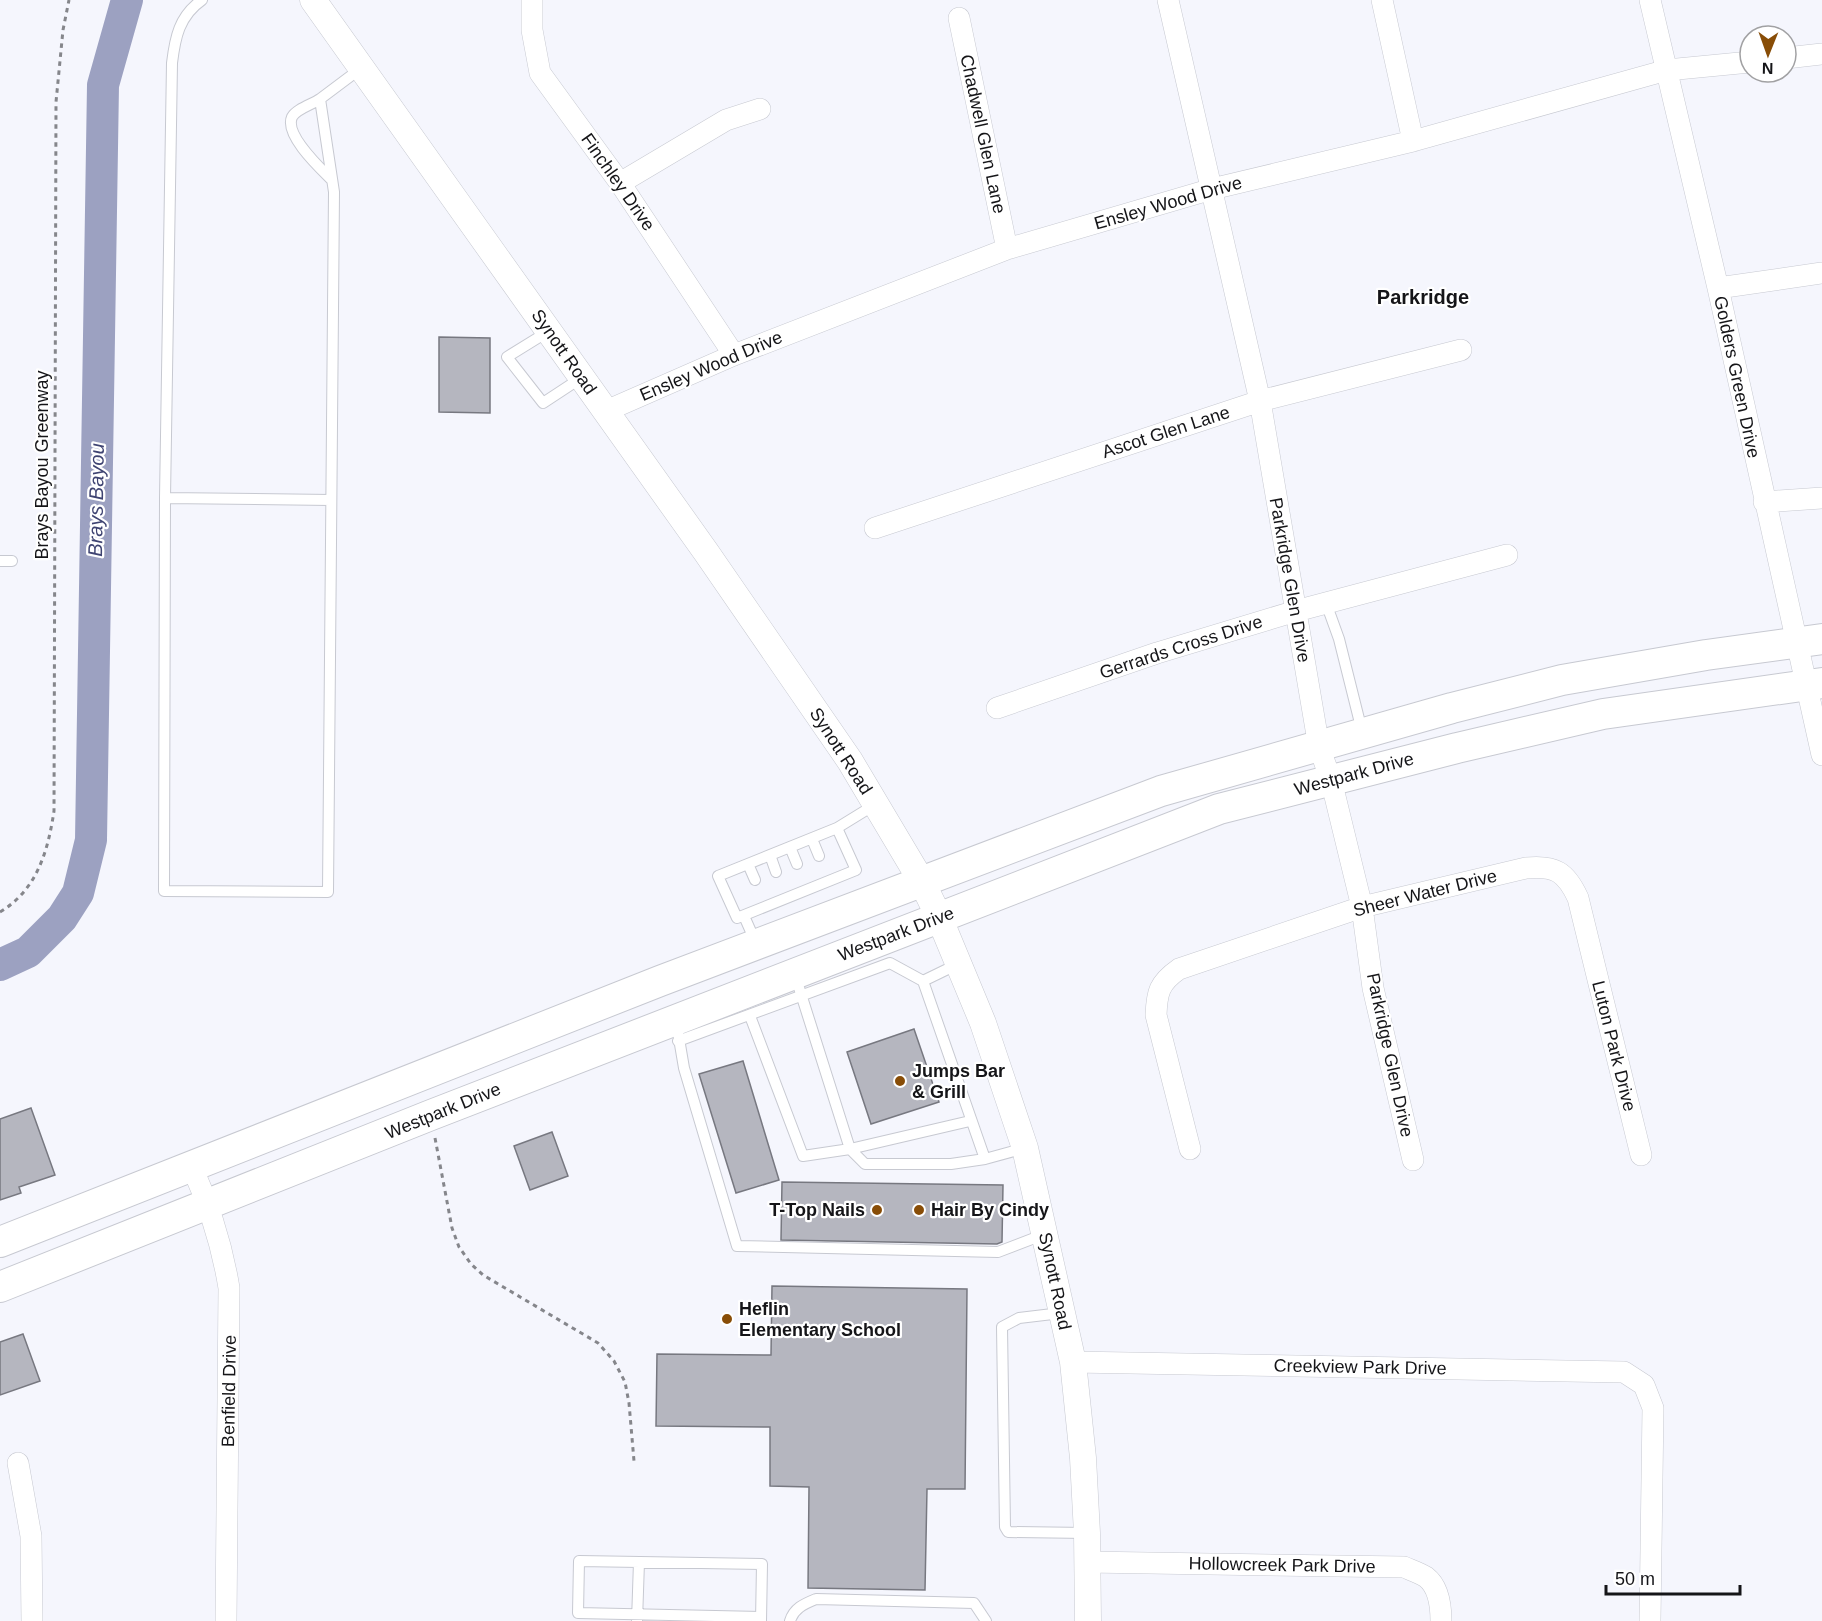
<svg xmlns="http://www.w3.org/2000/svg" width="1822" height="1621" font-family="Arial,sans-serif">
	<rect width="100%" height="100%" fill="#f5f6fd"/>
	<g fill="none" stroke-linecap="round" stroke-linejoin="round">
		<path stroke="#9ca1c1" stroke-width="32" d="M0 965 28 952 62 918 78 893 91 840 103 85 127 0"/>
	</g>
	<path fill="#b5b6bf" stroke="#777880" stroke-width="1.5" d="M439 337 490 338V413L439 412Z
		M914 1029 939 1102 871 1124 847 1052Z
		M743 1061 779 1180 736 1193 699 1074Z
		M31 1108 55 1175 19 1187 21 1193 0 1200V1119Z
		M552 1132 568 1176 530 1190 514 1146Z
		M782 1182 1003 1185 1002 1242 997 1244 781 1240Z
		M772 1286 967 1289 965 1489H927L925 1590 808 1588 809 1487 770 1486V1427L656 1426 657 1354 771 1355Z
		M23 1334 40 1381 0 1395V1342Z"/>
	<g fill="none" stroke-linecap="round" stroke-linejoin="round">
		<defs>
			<path id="service" d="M202 0C179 16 175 38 172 63L165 498 164 891 328 892 334 192 320 99 360 69
				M320 99C313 104 296 109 292 117 284 135 321 169 332 180
				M549 331 507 357 543 403 581 378
				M165 498 331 500
				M0 561H12
				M1326 603 1339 639 1362 731
				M837 828 856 870 737 918 718 876 837 828 876 804
				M812 839 819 856
				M790 847 797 864
				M770 855 776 872
				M748 864 755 880
				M744 916 756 943
				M958 964 923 981 985 1159
				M795 975 850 1149 865 1164H951L985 1159 1025 1148
				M750 1016 803 1156 850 1149 970 1121
				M676 1021 684 1068 737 1246 998 1252 1045 1234
				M678 1041 890 963 923 981
				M1061 1313 1019 1318 1002 1327 1005 1527 1008 1532 1087 1533
				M637 1621 639 1562
				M761 1621 762 1564 579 1561 578 1613 761 1617
				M790 1621C794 1608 804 1604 816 1599L974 1603 986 1621"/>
			<path id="minor" d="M532 0V30L540 73 620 183 734 355
				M1168 0 1260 401 1319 747 1331 780 1362 907 1373 988 1413 1160
				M1382 0 1413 141
				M1650 0 1718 288 1822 755
				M959 18 1007 249
				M1786 58 1822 54
				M620 183 726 120 760 109
				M1718 288 1822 273
				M606 411 734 355 1007 249 1212 189 1413 141 1667 70 1750 62
				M1764 502 1822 498
				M875 528 1260 401 1461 350
				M997 708 1157 653 1296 611 1507 555
				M1190 1149 1156 1015C1157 992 1159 983 1179 969L1362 907 1526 868C1555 865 1566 872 1578 898L1641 1155
				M192 1167C210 1207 222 1245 229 1288L226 1621
				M1073 1362 1624 1372 1644 1385 1653 1408 1650 1621
				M18 1463 31 1536 32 1621
				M1087 1562 1404 1567C1411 1570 1420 1573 1426 1577 1439 1587 1441 1606 1441 1621"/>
			<path id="tertiary" d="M313 0 706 552 850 761 922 882 939 917 983 1023 1025 1148 1073 1362 1083 1458 1087 1533 1088 1621"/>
			<path id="secondary" d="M0 1242 660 981 1161 791 1452 708 1562 680 1706 655 1822 639
				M0 1287 431 1115 1219 809 1457 748 1603 714 1822 683"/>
		</defs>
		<use href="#service" stroke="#c7c9d1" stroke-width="12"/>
		<use href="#minor" stroke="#c7c9d1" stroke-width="22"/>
		<use href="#tertiary" stroke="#c7c9d1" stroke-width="27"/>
		<use href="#secondary" stroke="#c7c9d1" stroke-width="32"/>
		<path stroke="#85868b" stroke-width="3" stroke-dasharray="4.5 4.5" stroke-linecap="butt" d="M0 912C37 890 48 851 54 811L56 102 63 30 69 0
			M435 1138 452 1228 459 1247 471 1264 483 1275 598 1343 614 1361 625 1382 629 1403 634 1461"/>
		<use href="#service" stroke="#fff" stroke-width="10"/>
		<use href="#minor" stroke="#fff" stroke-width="21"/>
		<use href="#tertiary" stroke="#fff" stroke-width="26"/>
		<use href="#secondary" stroke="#fff" stroke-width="30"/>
	</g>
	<g fill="#884d07" stroke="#fff" stroke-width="2">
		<circle cx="900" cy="1081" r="6"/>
		<circle cx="877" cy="1210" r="6"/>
		<circle cx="919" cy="1210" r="6"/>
		<circle cx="727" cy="1319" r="6"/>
	</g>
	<g text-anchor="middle" stroke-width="4.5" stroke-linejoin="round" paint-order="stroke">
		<g font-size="18" fill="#151518" stroke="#fff">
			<text transform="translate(983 134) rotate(78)" y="6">Chadwell Glen Lane</text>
			<text transform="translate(618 182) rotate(55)" y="6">Finchley Drive</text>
			<text transform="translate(1168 203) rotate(-16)" y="6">Ensley Wood Drive</text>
			<text transform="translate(564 352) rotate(55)" y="6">Synott Road</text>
			<text transform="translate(711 366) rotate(-23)" y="6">Ensley Wood Drive</text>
			<text transform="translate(1737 377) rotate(78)" y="6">Golders Green Drive</text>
			<text transform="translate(1166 432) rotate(-18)" y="6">Ascot Glen Lane</text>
			<text transform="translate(42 465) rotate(-90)" y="6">Brays Bayou Greenway</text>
			<text transform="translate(1290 580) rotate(80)" y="6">Parkridge Glen Drive</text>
			<text transform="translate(1181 647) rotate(-18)" y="6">Gerrards Cross Drive</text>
			<text transform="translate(841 751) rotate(57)" y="6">Synott Road</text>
			<text transform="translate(1354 774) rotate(-15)" y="6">Westpark Drive</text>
			<text transform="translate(1425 893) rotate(-14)" y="6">Sheer Water Drive</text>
			<text transform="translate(896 934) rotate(-21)" y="6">Westpark Drive</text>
			<text transform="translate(1614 1046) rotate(76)" y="6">Luton Park Drive</text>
			<text transform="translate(1390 1055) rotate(78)" y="6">Parkridge Glen Drive</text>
			<text transform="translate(443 1111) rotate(-22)" y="6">Westpark Drive</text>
			<text transform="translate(1055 1281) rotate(78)" y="6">Synott Road</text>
			<text transform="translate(1360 1367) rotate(1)" y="6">Creekview Park Drive</text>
			<text transform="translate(229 1391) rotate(-89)" y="6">Benfield Drive</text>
			<text transform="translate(1282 1565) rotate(1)" y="6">Hollowcreek Park Drive</text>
		</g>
		<g font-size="18" font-weight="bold" fill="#151518" stroke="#fff" text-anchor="start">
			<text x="912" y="1077">Jumps Bar<tspan x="912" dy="21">&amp; Grill</tspan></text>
			<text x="865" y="1216" text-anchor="end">T-Top Nails</text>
			<text x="931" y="1216">Hair By Cindy</text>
			<text x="739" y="1315">Heflin<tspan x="739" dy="21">Elementary School</tspan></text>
		</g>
		<g font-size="20" font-weight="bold" fill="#151518" stroke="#fff">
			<text x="1423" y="304">Parkridge</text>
		</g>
		<g font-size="20" font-style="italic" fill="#3e4371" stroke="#fff">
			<text transform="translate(96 500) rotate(-89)" y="7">Brays Bayou</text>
		</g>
	</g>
	<g transform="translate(1768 54) rotate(181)"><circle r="28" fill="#ffffff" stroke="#a1a1a3" stroke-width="1.5"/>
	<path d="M0-4.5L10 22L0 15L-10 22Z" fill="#884d07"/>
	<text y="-9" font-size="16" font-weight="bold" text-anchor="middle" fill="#151518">N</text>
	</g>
	<path d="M1606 1585v9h134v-9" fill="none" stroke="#151518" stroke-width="3"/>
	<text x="1615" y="1585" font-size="18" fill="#151518" stroke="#ffffff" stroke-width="4.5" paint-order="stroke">50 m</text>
</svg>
